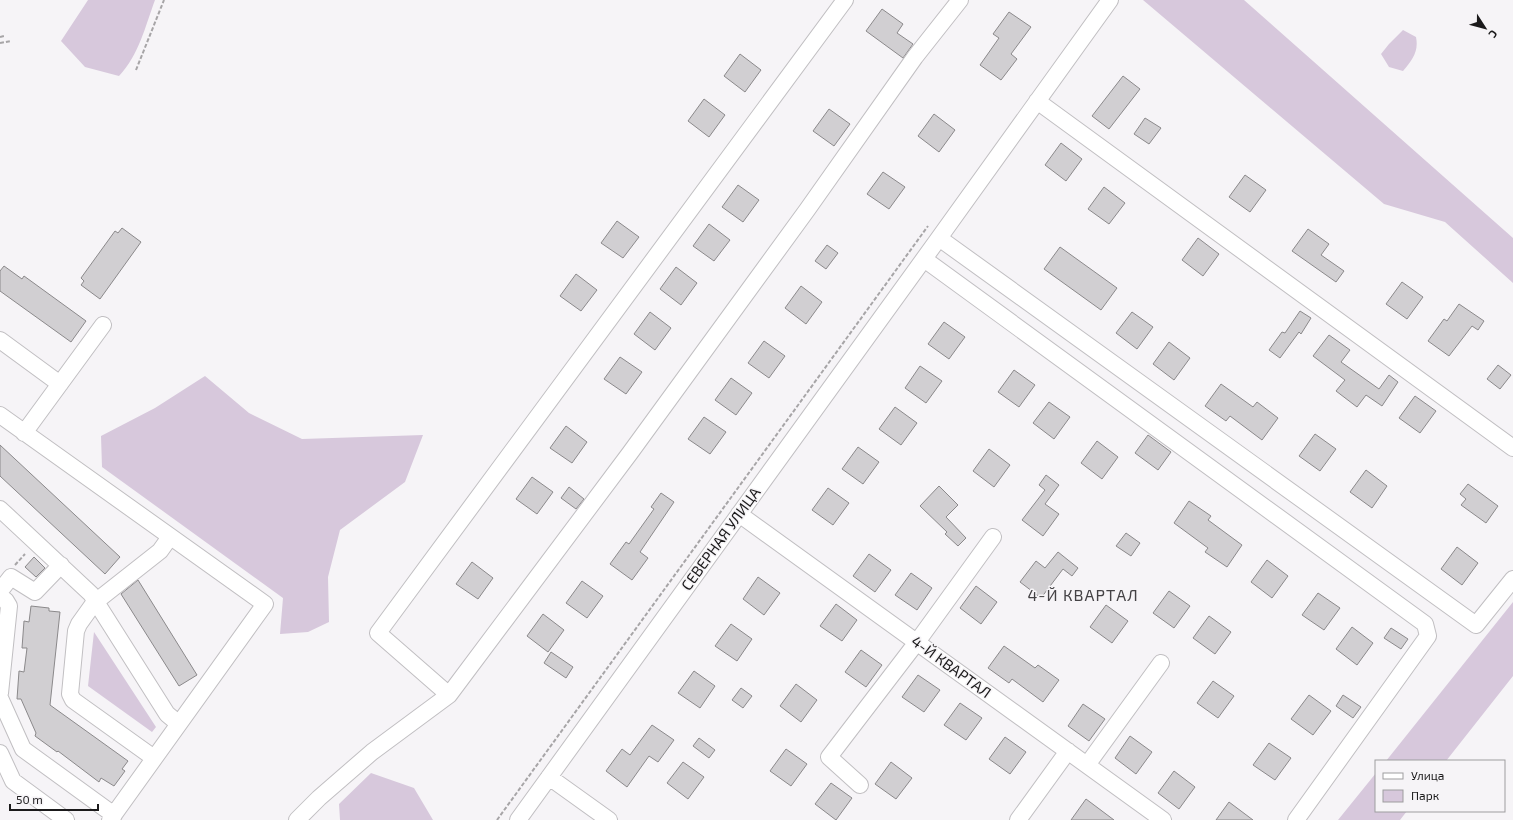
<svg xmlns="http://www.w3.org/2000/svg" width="1513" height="820" font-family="'Exo 2',sans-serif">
	<rect width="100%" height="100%" fill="#f6f4f7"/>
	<path fill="#d7c8dc" d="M88 0H155C145 27 139 55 119 76L85 67 61 41Z
		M1143 0H1244L1513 238V283L1445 222 1384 204Z
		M1403 30 1416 37C1419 52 1412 60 1403 71L1389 67 1381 54 1389 44Z
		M205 376 249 413 302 439 423 435 405 482 340 530 328 577 329 622 308 632 280 634 283 598 102 467 101 436 155 408Z
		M1513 602V676L1446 761H1386Z
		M94 632 156 727 152 732 88 686Z
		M371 773 414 788 433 820H340L339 804Z
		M1376 773V811H1407L1400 820H1338Z"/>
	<path fill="#d1cfd2" stroke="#8b898b" d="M882 9 903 24 897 33 913 44 903 58 866 31Z
		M1009 12 1031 27 1011 54 1017 59 1001 80 980 65 999 38 993 34Z
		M740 54 761 70 745 92 724 76Z
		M1123 76 1140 89 1109 129 1092 116Z
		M704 99 725 115 709 137 688 121Z
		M829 109 850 124 834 146 813 131Z
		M934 114 955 130 939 152 918 136Z
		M1145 118 1161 128 1149 144 1134 134Z
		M1061 143 1082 159 1066 181 1045 165Z
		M883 172 905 187 889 209 867 194Z
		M1245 175 1266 190 1250 212 1229 197Z
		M738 185 759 200 743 222 722 207Z
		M1104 187 1125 203 1109 224 1088 209Z
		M617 221 639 237 623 258 601 243Z
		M709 224 730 240 714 261 693 246Z
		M122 228 141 242 100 299 81 285 84 281 81 278 115 231 118 233Z
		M1308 229 1329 244 1321 255 1344 271 1336 282 1292 251Z
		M1198 238 1219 254 1203 276 1182 260Z
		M827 245 838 253 826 269 815 261Z
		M1060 247 1117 288 1101 310 1044 269Z
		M4 266 22 279 24 276 86 321 71 342 0 291V271Z
		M676 267 697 283 681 305 660 289Z
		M576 274 597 290 581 311 560 296Z
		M1402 282 1423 297 1407 319 1386 304Z
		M801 286 822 302 806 324 785 308Z
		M1459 304 1484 321 1478 330 1472 326 1449 356 1428 341 1444 319 1447 321Z
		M1300 311 1311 318 1301 334 1299 332 1280 358 1269 350 1282 332 1285 333Z
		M650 312 671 328 655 350 634 334Z
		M1132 312 1153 327 1137 349 1116 333Z
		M944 322 965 337 949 359 928 344Z
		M1329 335 1350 350 1341 362 1379 389 1389 375 1398 382 1382 406 1366 395 1357 407 1336 391 1345 380 1313 356Z
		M764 341 785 356 769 378 748 363Z
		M1169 342 1190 358 1174 380 1153 364Z
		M620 357 642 372 626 394 604 379Z
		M1498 365 1511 375 1500 389 1487 379Z
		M920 366 942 381 926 403 905 388Z
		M1014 370 1035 385 1019 407 998 392Z
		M731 378 752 393 736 415 715 400Z
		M1221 384 1253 407 1257 402 1278 418 1262 440 1230 416 1226 421 1205 406Z
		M1415 396 1436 411 1420 433 1399 418Z
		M1049 402 1070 417 1054 439 1033 423Z
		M895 407 917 423 901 445 879 429Z
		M704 417 726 432 710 454 688 439Z
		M566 426 587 442 572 463 550 448Z
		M1315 434 1336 449 1320 471 1299 456Z
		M1148 435 1171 452 1158 470 1135 453Z
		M1097 441 1118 457 1102 479 1081 463Z
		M0 445 120 557 105 574 0 476Z
		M858 447 879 462 863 484 842 469Z
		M989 449 1010 465 994 487 973 471Z
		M1366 470 1387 486 1372 508 1350 492Z
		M1046 475 1059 485 1045 504 1059 514 1043 536 1022 520 1045 490 1039 485Z
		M532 477 553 492 537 514 516 499Z
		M1468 484 1498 506 1486 523 1461 505 1466 499 1460 494Z
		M939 486 958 505 946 517 966 538 958 546 945 534 947 532 920 506Z
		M569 487 584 499 576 509 561 498Z
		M828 488 849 503 833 525 812 510Z
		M661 493 674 502 640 552 648 558 632 580 610 564 626 542 629 544 654 509 651 507Z
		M1189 501 1211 516 1208 520 1242 545 1227 567 1205 552 1208 548 1174 523Z
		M1126 533 1140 543 1131 556 1116 546Z
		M1457 547 1478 563 1462 585 1441 569Z
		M1058 552 1078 568 1072 576 1063 569 1041 598 1020 582 1036 561 1045 568Z
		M869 554 891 570 875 592 853 576Z
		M34 557 45 568 36 577 25 567Z
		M1267 560 1288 576 1272 598 1251 582Z
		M472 562 493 578 478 599 456 584Z
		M911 573 932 588 917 610 895 595Z
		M758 577 780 593 764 615 743 599Z
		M138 580 197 675 179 686 121 594Z
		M582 581 603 596 587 618 566 603Z
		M976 586 997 602 981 624 960 608Z
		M1169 591 1190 606 1174 628 1153 613Z
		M1318 593 1340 608 1324 630 1302 615Z
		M836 604 857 620 842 641 820 626Z
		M1106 605 1128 621 1112 643 1090 627Z
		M31 606 49 608V611L60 612 50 705 128 761 122 769 125 771 114 786 101 778 99 782 58 751 57 752 35 736 36 733 21 699H17L19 671 24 672 27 648H22L24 621 29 622Z
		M543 614 564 630 548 652 527 636Z
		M1209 616 1231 632 1215 654 1193 638Z
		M731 624 752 639 737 661 715 646Z
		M1352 627 1373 643 1357 665 1336 649Z
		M1391 628 1408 639 1401 649 1384 638Z
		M1004 646 1035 668 1038 665 1059 680 1043 702 1012 679 1009 683 988 668Z
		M861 650 882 665 866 687 845 672Z
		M551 652 573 667 566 678 544 663Z
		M694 671 715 686 700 708 678 693Z
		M918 675 940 690 924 712 902 697Z
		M1213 681 1234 696 1218 718 1197 703Z
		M796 684 817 700 801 722 780 706Z
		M741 688 752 696 743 708 732 700Z
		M1309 695 1331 711 1313 735 1291 719Z
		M1343 695 1361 707 1353 718 1336 706Z
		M960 703 982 718 966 740 944 725Z
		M1083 704 1105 719 1089 741 1068 726Z
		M652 725 674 740 658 762 649 756 627 787 606 771 622 749 630 755Z
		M1130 736 1152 752 1136 774 1115 758Z
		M1005 737 1026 752 1010 774 989 759Z
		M699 738 715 750 709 758 693 746Z
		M1269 743 1291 758 1275 780 1253 765Z
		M786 749 807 764 791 786 770 771Z
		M683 762 704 777 688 799 667 783Z
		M891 762 912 778 896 799 875 784Z
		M1174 771 1195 787 1179 809 1158 793Z
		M831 783 852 798 836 820 815 804Z
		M1086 799 1114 820H1071Z
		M1229 802 1253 820H1216Z"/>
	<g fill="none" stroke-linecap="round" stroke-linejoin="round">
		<defs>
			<path id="minor" d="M1110 0 939 238 1476 625 1513 579
				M1037 101 1513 448
				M924 259 1425 624 1428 636 1296 820
				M0 340 60 384
				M0 415 265 604 110 820
				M24 433 103 325
				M0 509 91 594 167 714 179 724
				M739 514 1163 820
				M0 591 11 577 35 592 61 565
				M0 596 6 601 9 606 0 693
				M449 695 378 633 845 0
				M0 698 23 749 114 815
				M0 753 13 781 66 820
				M154 758 73 700 70 694 76 631 79 624 94 603 160 551 170 537
				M1087 765 1161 663
				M549 777 609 820
				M860 785 829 757 917 642 993 537
				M297 820 319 798 372 752 449 695 630 453 807 210 915 57 960 0
				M518 820 939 238
				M1018 820 1068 751"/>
		</defs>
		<use href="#minor" stroke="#c1bfc2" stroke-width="18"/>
		<path stroke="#a7a5a7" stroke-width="2" stroke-dasharray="4 2" stroke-linecap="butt" d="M0 37 4 36
			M0 43 11 41
			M136 70 164 0
			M15 565 25 554
			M497 820 928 226"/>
		<use href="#minor" stroke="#fff" stroke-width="16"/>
	</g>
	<g text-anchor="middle" stroke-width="3" stroke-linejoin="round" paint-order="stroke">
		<g font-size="15" fill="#1b1a1b" stroke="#f6f4f7">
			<text transform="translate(721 539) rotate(-54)" y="5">СЕВЕРНАЯ УЛИЦА</text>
			<text transform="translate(951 667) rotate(36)" y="5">4-Й КВАРТАЛ</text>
		</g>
		<g font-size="16" letter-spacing="1" fill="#444245" stroke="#f6f4f7">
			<text x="1083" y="601">4-Й КВАРТАЛ</text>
		</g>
	</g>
	<rect x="1375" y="760" width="130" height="52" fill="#f6f4f7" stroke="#9e9d9f"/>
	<rect x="1383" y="773" width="20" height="6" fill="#ffffff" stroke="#9e9d9f"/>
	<text x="1411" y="780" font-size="12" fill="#1b1a1b">Улица</text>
	<rect x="1383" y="790" width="20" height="12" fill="#d7c8dc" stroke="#9e9d9f"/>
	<text x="1411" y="800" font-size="12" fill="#1b1a1b">Парк</text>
	<g transform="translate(1485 28) rotate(126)" stroke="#f6f4f7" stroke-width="3" paint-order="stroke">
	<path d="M0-3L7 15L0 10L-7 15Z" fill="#1b1a1b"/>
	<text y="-6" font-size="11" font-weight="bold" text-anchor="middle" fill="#1b1a1b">С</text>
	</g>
	<path d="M10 804v6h88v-6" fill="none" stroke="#1b1a1b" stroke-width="2"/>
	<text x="16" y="804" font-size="12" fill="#1b1a1b" stroke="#f6f4f7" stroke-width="3" paint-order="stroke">50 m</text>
</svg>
